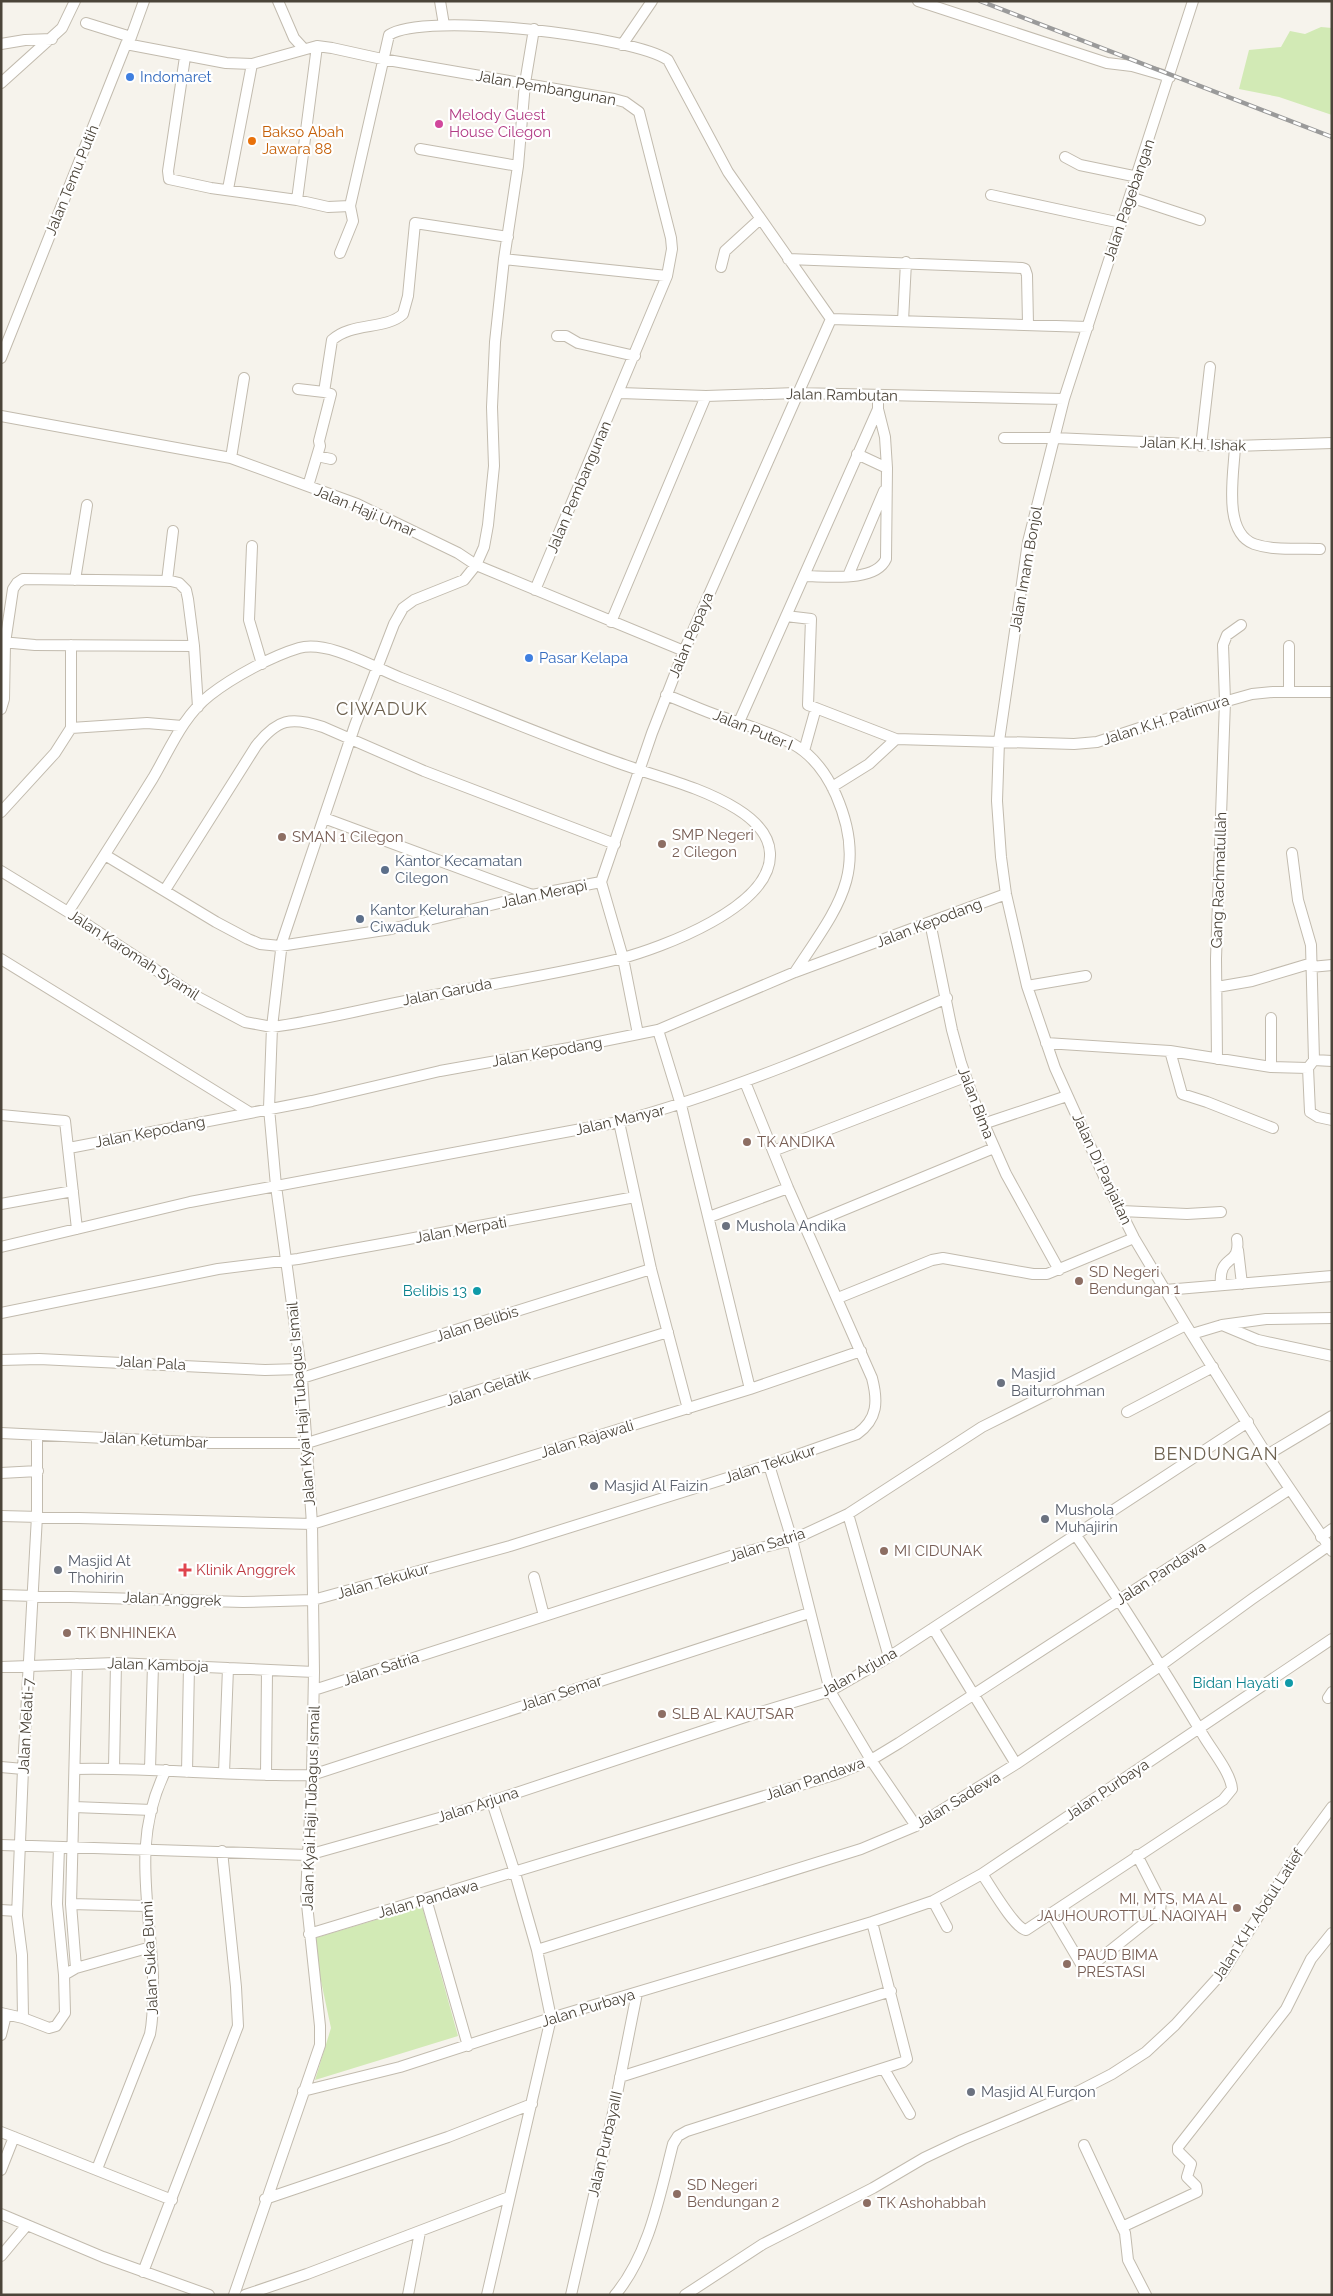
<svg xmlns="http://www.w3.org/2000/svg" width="1333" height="2296" font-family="Raleway,sans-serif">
	<rect width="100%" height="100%" fill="#f6f3ec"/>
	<path fill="#d2eab5" d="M1321 27 1332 28V115L1279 97 1239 89 1249 50 1281 47 1290 31 1305 34Z
		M422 1906 458 2036 315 2080 331 2028 312 1939Z"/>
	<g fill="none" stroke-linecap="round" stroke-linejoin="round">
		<defs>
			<path id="minor" d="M278 1 294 38 304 49
				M440 1 444 25
				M918 1 1107 63 1132 66 1170 77
				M1193 1 1064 399 1028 542 999 741 997 801 1001 857 1006 894 1027 986 1055 1068 1111 1192 1134 1238 1186 1325 1267 1455 1332 1551
				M86 23 131 37
				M1 44 25 40 52 39
				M126 44 226 63 252 64 317 46 332 48 382 59 614 99 625 102 639 112 671 238 672 249 667 276 535 590
				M622 45 652 1
				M185 57 168 171 169 179 211 188 297 200 328 207 350 206
				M1 83 62 28 75 1
				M420 149 518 166
				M1065 157 1080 165 1138 177
				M228 189 252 64
				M991 195 1121 223
				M1130 197 1200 220
				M297 200 317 46
				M340 253 353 221 350 206 389 35C423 11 634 36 668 60L728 172 831 319
				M504 259 667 276
				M788 259 1022 268 1025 269 1027 275 1028 324
				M721 267 725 251 760 219
				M831 319 1088 327
				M903 321 906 262
				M557 336H566L578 343 635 356
				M1 358 126 44 131 37 144 1
				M298 389 324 392
				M620 393 706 396 796 393 1064 399
				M1 416 231 458 357 504 458 553 476 565 684 651
				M1004 438H1054L1235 446 1332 443
				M1201 446 1210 367
				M1235 446C1234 473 1222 532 1254 544 1274 551 1299 548 1320 549
				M857 454 887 468
				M317 456 331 459
				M231 458 244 378
				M308 486 320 446 319 441 331 394 324 392 332 340C351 322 386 330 403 314L408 296 415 223 508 237
				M252 546 249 620 262 664
				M804 576C826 576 875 583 886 559L887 468 885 437 878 409
				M848 576 884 491
				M75 580 87 505
				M167 581 173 531
				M786 616 811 619 808 705 896 739 1074 744 1097 742 1188 712 1252 694 1273 692H1332
				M611 622 706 396
				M1 642 35 645 194 646
				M1289 646V692
				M666 695C685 702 703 711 722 717 746 725 771 732 793 744 813 755 827 775 836 795 870 873 836 909 795 972
				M1 709 4 699 5 643 13 589 17 583 23 579 171 581 179 583 186 590 188 599 194 646 198 707
				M739 722 878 409V396
				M71 728 147 723 182 726
				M804 751 816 708
				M832 787 869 764 896 739
				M1 812 55 753 71 728V645
				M324 818 532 895
				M1292 853 1298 900 1311 945 1314 1060
				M105 855 216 922 248 939 260 944 280 946 391 929 532 895 601 882
				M1 871 68 912 194 995 245 1022 272 1027C325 1020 381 1005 435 995 496 983 558 974 619 959 661 948 773 907 770 853 769 833 753 819 737 809 700 786 657 777 616 762 544 736 473 706 401 678 373 667 328 640 299 648 272 656 233 677 210 695 183 716 170 749 153 778 125 823 97 867 68 912
				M601 882 652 733 684 651 831 319
				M601 882 623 958 638 1034
				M165 890 256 746C277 719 291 716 323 727L424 771 615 844
				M930 922 952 1030 961 1063 976 1106 1006 1174 1059 1270
				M1 959 249 1112
				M1311 967 1332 965
				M1027 986 1086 976
				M1217 987 1252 981 1312 963
				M658 1030 681 1105 750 1389
				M1046 1043 1170 1051 1271 1067 1308 1068 1314 1060 1332 1061
				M1170 1051 1182 1094 1207 1102 1273 1128
				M1217 1059 1216 959 1225 701 1223 645 1227 635 1241 625
				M1271 1067V1018
				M1308 1068 1310 1112 1318 1117 1332 1120
				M1 1115 65 1121 77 1229
				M619 1122 651 1269 688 1409
				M983 1124 1067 1096
				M69 1148 312 1101 440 1071 569 1048 658 1030 795 972 1006 894
				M773 1151 965 1077
				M1 1204 73 1191
				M1121 1211 1187 1214 1221 1212
				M709 1217 788 1188
				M805 1226 994 1148
				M1 1247 190 1202 619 1122C732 1091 840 1045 947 998
				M1238 1250 1242 1284
				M1221 1285C1218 1253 1241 1267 1237 1239
				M1165 1290 1332 1276
				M838 1298 932 1260 943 1258 1033 1274H1047L1134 1238
				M1 1313 218 1269 298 1259 398 1241 635 1197
				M1222 1325 1266 1319 1332 1318
				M1192 1334 1222 1325 1258 1340 1332 1356
				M1 1360 39 1359 265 1370 301 1369
				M302 1378 651 1269
				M1127 1412 1213 1367
				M1 1433 210 1443H307L668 1332
				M1267 1455 1332 1416
				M769 1465 792 1540 830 1691 871 1760 916 1826
				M1 1473 38 1471
				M848 1514 889 1657
				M1 1516 312 1524 750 1389 861 1351
				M1321 1537 1332 1529
				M534 1577 544 1616
				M1 1595 243 1602 313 1600 510 1546 769 1465 857 1434C878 1419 878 1401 872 1378L788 1188 745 1082
				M933 1628 1016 1764
				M1 1667 116 1663 314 1672
				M314 1690 737 1554 792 1540 848 1514 982 1427 1186 1325
				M1328 1698 1332 1692
				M1 1767 23 1769
				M114 1768 116 1663
				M75 1769C154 1767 233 1777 312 1775L809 1613
				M150 1769 153 1665
				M187 1772 189 1666
				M224 1773 228 1668
				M266 1775 267 1671
				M74 1807 152 1810
				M1 1845 308 1855 450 1815 748 1716 830 1691 889 1657 1248 1422
				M59 1847 57 1904 64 1975
				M982 1874C990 1885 1014 1928 1026 1930L1223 1800 1232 1789C1231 1773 1211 1749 1203 1735 1162 1667 1120 1600 1075 1534
				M426 1899 468 2046
				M933 1901 947 1927
				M71 1904 77 1664
				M1 1910 17 1911
				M1051 1913 1081 1964 1087 1967 1091 1966 1160 1911 1161 1902 1137 1855
				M309 1934 837 1774 871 1760 899 1743 1290 1489
				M537 1950 861 1849 916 1826 1016 1764 1160 1666 1252 1599 1328 1546
				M76 1968 71 1904 147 1906
				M1 2013 23 2018 49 2028 56 2026 65 2013 64 1975 76 1968 151 1947
				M23 2018 22 1955 17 1916 23 1769 37 1516V1435
				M1 2035 6 2015
				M884 2069 910 2114
				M620 2077 891 1991
				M303 2091 400 2067 551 2018 872 1922 933 1901 982 1874 1332 1639
				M1 2132 172 2200
				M1084 2145 1125 2233 1128 2260 1146 2295
				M97 2169 150 2034C154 2014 153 1996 153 1977 150 1904 131 1839 166 1770
				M1 2170 14 2137
				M265 2199 448 2137 532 2104
				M1 2214 103 2257 209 2295
				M1122 2227 1197 2192 1196 2186 1187 2177 1191 2164 1178 2151V2147L1286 2009 1311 1959 1332 1933
				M1 2256 27 2225
				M143 2272 238 2026 236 1987 222 1851
				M234 2295 320 2045V2026L306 1895 312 1775 314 1672 312 1524 302 1378 276 1186 269 1108 272 1027 282 942 355 725 394 624 403 608 414 600 464 580 476 565 484 547 488 525 494 466 492 407 495 342 504 259 518 166 525 83 534 29
				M245 2295 307 2274 509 2197
				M408 2295 420 2232
				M487 2295 551 2018 537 1950 515 1873 492 1802
				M571 2295 615 2104 637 1993
				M615 2295C649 2255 660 2194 673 2144L678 2136 687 2131 903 2062 907 2059 872 1922
				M685 2295 763 2244 873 2188 924 2158 962 2140 1079 2091 1112 2074 1146 2052 1175 2025 1223 1972 1301 1849 1332 1807"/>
		</defs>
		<use href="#minor" stroke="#c2bbae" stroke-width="12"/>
		<use href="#minor" stroke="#fff" stroke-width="10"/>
		<defs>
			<path id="rail" d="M980 1 1332 137"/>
		</defs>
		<use href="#rail" stroke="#9a9a9a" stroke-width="4.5"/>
		<use href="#rail" stroke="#fff" stroke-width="2.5" stroke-dasharray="8" stroke-linecap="butt"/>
	</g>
	<g fill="#3f7fe0" stroke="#fff" stroke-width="2">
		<circle cx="130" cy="77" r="5"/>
		<circle cx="529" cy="658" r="5"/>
	</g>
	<circle fill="#d1479c" stroke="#fff" stroke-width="2" cx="439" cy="124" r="5"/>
	<circle fill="#e8710a" stroke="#fff" stroke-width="2" cx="252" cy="141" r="5"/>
	<g fill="#8d6e63" stroke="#fff" stroke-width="2">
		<circle cx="282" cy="837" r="5"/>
		<circle cx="662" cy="844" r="5"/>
		<circle cx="747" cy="1142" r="5"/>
		<circle cx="1079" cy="1281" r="5"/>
		<circle cx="884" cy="1551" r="5"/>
		<circle cx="67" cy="1633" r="5"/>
		<circle cx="662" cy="1714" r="5"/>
		<circle cx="1237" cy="1908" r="5"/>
		<circle cx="1067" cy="1964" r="5"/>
		<circle cx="677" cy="2194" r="5"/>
		<circle cx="867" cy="2203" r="5"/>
	</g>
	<g fill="#5c6f8a" stroke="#fff" stroke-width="2">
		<circle cx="385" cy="870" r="5"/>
		<circle cx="360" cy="919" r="5"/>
	</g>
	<g fill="#6b7280" stroke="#fff" stroke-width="2">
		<circle cx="726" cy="1226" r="5"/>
		<circle cx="1001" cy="1383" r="5"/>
		<circle cx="594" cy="1486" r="5"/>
		<circle cx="1045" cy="1519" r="5"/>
		<circle cx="58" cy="1570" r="5"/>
		<circle cx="971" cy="2092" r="5"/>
	</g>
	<g fill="#0f9aa8" stroke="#fff" stroke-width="2">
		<circle cx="477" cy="1291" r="5"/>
		<circle cx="1289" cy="1683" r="5"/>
	</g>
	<path fill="#e0444e" stroke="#fff" stroke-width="2" d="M182.5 1562.5h5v5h5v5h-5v5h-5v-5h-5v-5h5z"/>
	<g text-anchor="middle" stroke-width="4.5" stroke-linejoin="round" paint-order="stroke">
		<g font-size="15" fill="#366cbe" stroke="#fff" text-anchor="start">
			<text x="140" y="82">Indomaret</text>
			<text x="539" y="663">Pasar Kelapa</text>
		</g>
		<g font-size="15" fill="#4b4439" stroke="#fff">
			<text transform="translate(546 88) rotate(10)" y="5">Jalan Pembangunan</text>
			<text transform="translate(72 180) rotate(-68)" y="5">Jalan Temu Putih</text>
			<text transform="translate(1129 200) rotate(-71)" y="5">Jalan Pagebangan</text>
			<text transform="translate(842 395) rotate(1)" y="5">Jalan Rambutan</text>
			<text transform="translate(1193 444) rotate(2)" y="5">Jalan K.H. Ishak</text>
			<text transform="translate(579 487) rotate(-67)" y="5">Jalan Pembangunan</text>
			<text transform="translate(365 511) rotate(23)" y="5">Jalan Haji Umar</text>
			<text transform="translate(1026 569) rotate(-80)" y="5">Jalan Imam Bonjol</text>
			<text transform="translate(691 635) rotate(-67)" y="5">Jalan Pepaya</text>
			<text transform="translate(1166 720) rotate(-18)" y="5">Jalan K.H. Patimura</text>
			<text transform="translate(753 730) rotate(22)" y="5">Jalan Puter I</text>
			<text transform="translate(1219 880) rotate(-88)" y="5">Gang Rachmatullah</text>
			<text transform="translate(544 894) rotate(-12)" y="5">Jalan Merapi</text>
			<text transform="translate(929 923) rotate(-21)" y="5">Jalan Kepodang</text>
			<text transform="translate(134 955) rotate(33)" y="5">Jalan Karomah Syamil</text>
			<text transform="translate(447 992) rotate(-11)" y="5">Jalan Garuda</text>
			<text transform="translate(547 1052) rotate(-10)" y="5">Jalan Kepodang</text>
			<text transform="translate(976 1103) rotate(69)" y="5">Jalan Bima</text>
			<text transform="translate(620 1120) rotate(-13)" y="5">Jalan Manyar</text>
			<text transform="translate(150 1132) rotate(-11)" y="5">Jalan Kepodang</text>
			<text transform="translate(1102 1169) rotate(65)" y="5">Jalan Di Panjaitan</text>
			<text transform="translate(461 1230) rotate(-10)" y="5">Jalan Merpati</text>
			<text transform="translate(477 1324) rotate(-18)" y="5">Jalan Belibis</text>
			<text transform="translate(151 1363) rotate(3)" y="5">Jalan Pala</text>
			<text transform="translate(488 1388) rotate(-18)" y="5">Jalan Gelatik</text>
			<text transform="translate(301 1404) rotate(-95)" y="5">Jalan Kyai Haji Tubagus Ismail</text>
			<text transform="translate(587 1439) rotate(-17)" y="5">Jalan Rajawali</text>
			<text transform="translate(154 1440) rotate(3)" y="5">Jalan Ketumbar</text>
			<text transform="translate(770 1464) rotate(-18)" y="5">Jalan Tekukur</text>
			<text transform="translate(767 1545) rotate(-18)" y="5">Jalan Satria</text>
			<text transform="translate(1161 1573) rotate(-33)" y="5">Jalan Pandawa</text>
			<text transform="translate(383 1581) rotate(-16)" y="5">Jalan Tekukur</text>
			<text transform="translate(172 1599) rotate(2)" y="5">Jalan Anggrek</text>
			<text transform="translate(158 1665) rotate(2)" y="5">Jalan Kamboja</text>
			<text transform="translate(381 1669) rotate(-18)" y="5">Jalan Satria</text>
			<text transform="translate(859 1672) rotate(-29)" y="5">Jalan Arjuna</text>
			<text transform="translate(561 1693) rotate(-18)" y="5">Jalan Semar</text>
			<text transform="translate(26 1726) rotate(-87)" y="5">Jalan Melati-7</text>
			<text transform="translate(815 1779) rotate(-19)" y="5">Jalan Pandawa</text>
			<text transform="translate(1107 1790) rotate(-34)" y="5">Jalan Purbaya</text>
			<text transform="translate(958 1800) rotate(-31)" y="5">Jalan Sadewa</text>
			<text transform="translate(478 1805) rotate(-18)" y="5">Jalan Arjuna</text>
			<text transform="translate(311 1808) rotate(-88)" y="5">Jalan Kyai Haji Tubagus Ismail</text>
			<text transform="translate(428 1899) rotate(-16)" y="5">Jalan Pandawa</text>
			<text transform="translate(1258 1915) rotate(-57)" y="5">Jalan K.H. Abdul Latief</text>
			<text transform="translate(150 1958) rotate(-93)" y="5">Jalan Suka Bumi</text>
			<text transform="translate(588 2008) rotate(-17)" y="5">Jalan Purbaya</text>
			<text transform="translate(605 2144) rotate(-77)" y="5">Jalan PurbayaIII</text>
		</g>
		<g font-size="15" fill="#b23c85" stroke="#fff" text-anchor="start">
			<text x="449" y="120">Melody Guest<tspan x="449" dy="17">House Cilegon</tspan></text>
		</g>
		<g font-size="15" fill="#c56008" stroke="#fff" text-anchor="start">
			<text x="262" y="137">Bakso Abah<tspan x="262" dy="17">Jawara 88</tspan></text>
		</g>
		<g font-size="15" fill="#785e54" stroke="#fff" text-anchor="start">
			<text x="672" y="840">SMP Negeri<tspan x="672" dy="17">2 Cilegon</tspan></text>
			<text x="292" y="842">SMAN 1 Cilegon</text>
			<text x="757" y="1147">TK ANDIKA</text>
			<text x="1089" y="1277">SD Negeri<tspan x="1089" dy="17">Bendungan 1</tspan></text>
			<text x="894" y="1556">MI CIDUNAK</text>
			<text x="77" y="1638">TK BNHINEKA</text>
			<text x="672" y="1719">SLB AL KAUTSAR</text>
			<text x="1227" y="1904" text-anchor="end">MI, MTS, MA AL<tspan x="1227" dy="17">JAUHOUROTTUL NAQIYAH</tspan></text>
			<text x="1077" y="1960">PAUD BIMA<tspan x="1077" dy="17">PRESTASI</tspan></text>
			<text x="687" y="2190">SD Negeri<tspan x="687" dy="17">Bendungan 2</tspan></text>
			<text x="877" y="2208">TK Ashohabbah</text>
		</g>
		<g font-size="15" fill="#4e5e75" stroke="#fff" text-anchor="start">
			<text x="395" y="866">Kantor Kecamatan<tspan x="395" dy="17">Cilegon</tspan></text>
			<text x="370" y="915">Kantor Kelurahan<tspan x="370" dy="17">Ciwaduk</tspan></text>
		</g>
		<g font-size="15" fill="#5b616d" stroke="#fff" text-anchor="start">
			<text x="736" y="1231">Mushola Andika</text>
			<text x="1011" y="1379">Masjid<tspan x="1011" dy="17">Baiturrohman</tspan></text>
			<text x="604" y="1491">Masjid Al Faizin</text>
			<text x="1055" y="1515">Mushola<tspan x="1055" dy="17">Muhajirin</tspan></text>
			<text x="68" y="1566">Masjid At<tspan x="68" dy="17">Thohirin</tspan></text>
			<text x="981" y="2097">Masjid Al Furqon</text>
		</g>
		<g font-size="15" fill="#0d838f" stroke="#fff" text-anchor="end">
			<text x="467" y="1296">Belibis 13</text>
			<text x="1279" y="1688">Bidan Hayati</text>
		</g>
		<g font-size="15" fill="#be3a42" stroke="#fff" text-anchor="start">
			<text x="196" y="1575">Klinik Anggrek</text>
		</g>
		<g font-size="18" letter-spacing="1" fill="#6e6250" stroke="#fff">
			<text x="382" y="715">CIWADUK</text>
			<text x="1216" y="1460">BENDUNGAN</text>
		</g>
	</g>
	<rect width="1333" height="2296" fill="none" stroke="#4b4439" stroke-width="5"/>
</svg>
